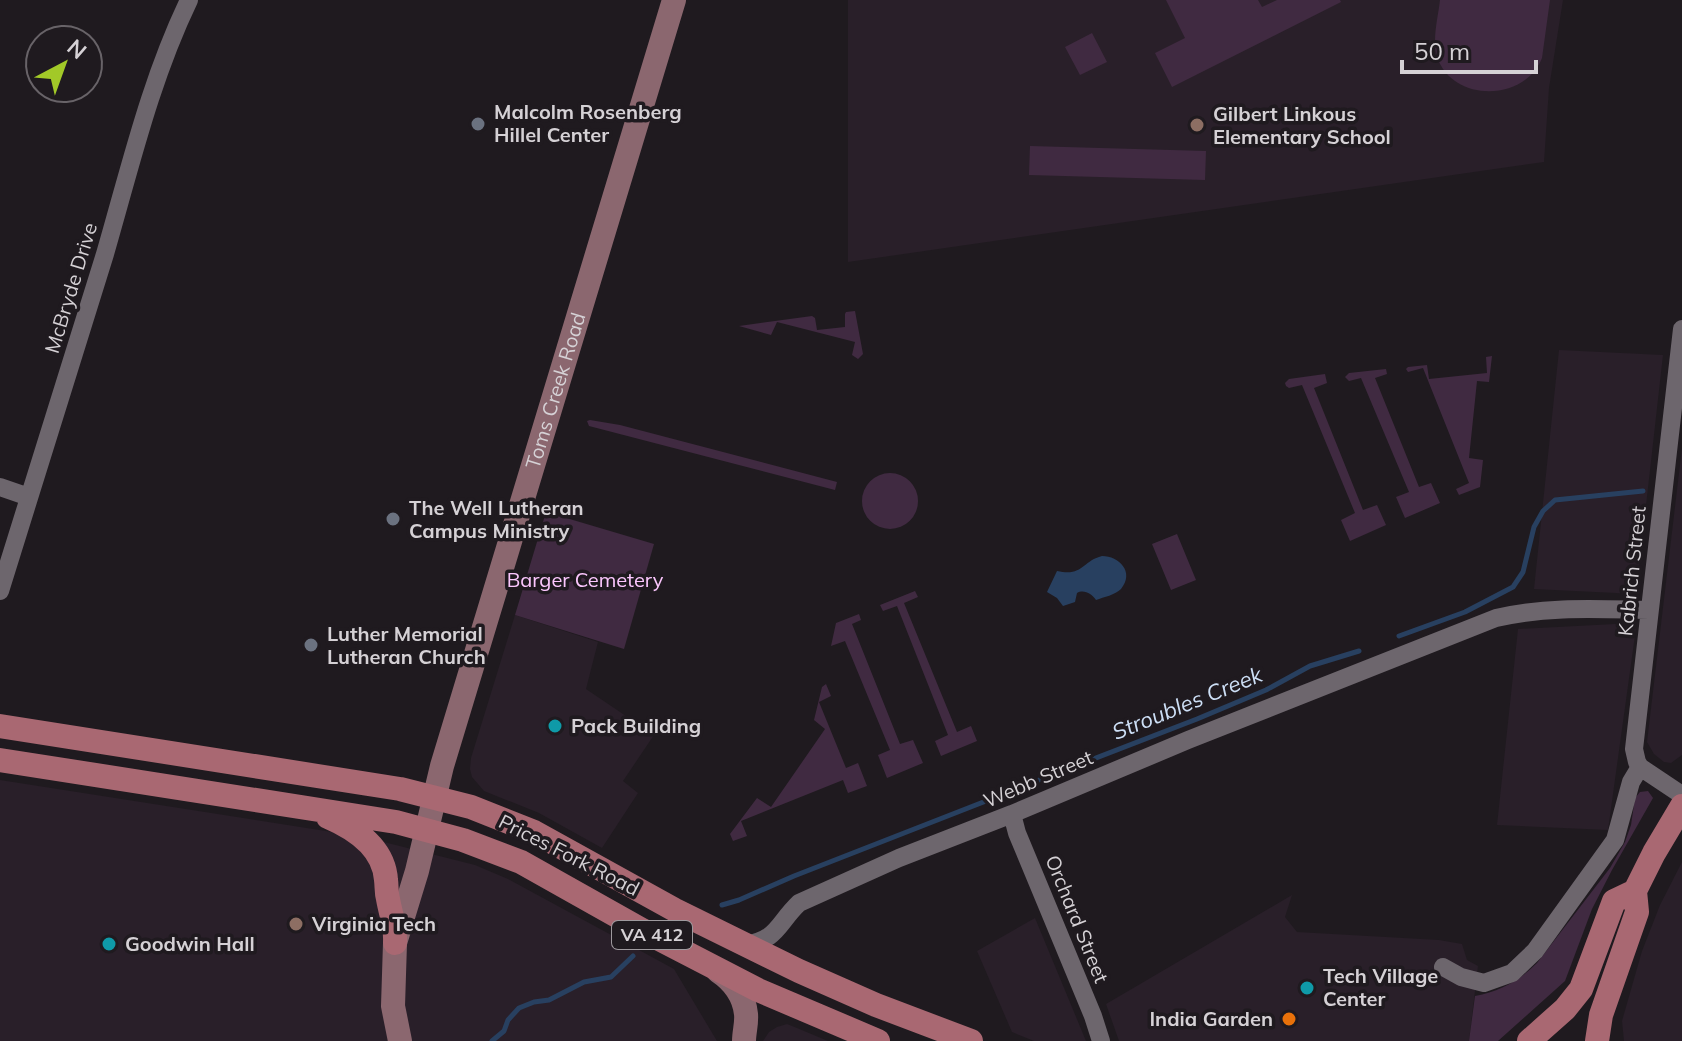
<svg xmlns="http://www.w3.org/2000/svg" width="1682" height="1041" font-family="Mulish,sans-serif">
	<rect width="100%" height="100%" fill="#1f1a1f"/>
	<path fill="#291f29" d="M848 0H1563L1549 88 1544 162 848 262Z
		M1559 350 1663 355 1636 594 1534 589Z
		M1682 448V755L1671 763 1664 762 1654 754 1647 742Z
		M515 615 598 642 586 689 654 735 623 781 638 793 602 848 539 813 484 791 472 777 470 769 471 758Z
		M1634 623 1636 628 1608 830 1497 825 1518 629Z
		M0 780 364 837 475 865 508 879 674 969 717 1041H0Z
		M1682 862V1041H1624L1622 1021 1642 951 1660 905Z
		M1292 895 1285 917 1297 932 1439 940 1462 944 1467 960 1478 966 1469 1041H1119L1106 1004Z
		M1035 918 1086 1041H1034L1012 1032 977 951Z
		M787 1024 797 1028 828 1041H763L769 1032 777 1027Z"/>
	<path fill="#402a41" d="M1166 0H1258L1262 7 1277 0H1340L1341 2 1172 87 1155 53 1185 38Z
		M1440 0H1550L1542 58C1525 102 1453 103 1437 57 1432 39 1438 18 1440 0Z
		M1092 33 1107 62 1080 75 1065 47Z
		M1030 146 1206 151 1205 180 1029 175Z
		M855 311 863 354 858 359 852 355 855 342 777 322 771 335 739 326 812 316 815 318 817 330 845 327V314L846 312Z
		M1492 356 1489 382 1477 381 1469 458 1483 460 1480 487 1459 495 1456 489 1469 483 1423 368 1408 372 1406 369 1408 367 1427 365 1429 379 1487 373 1486 357Z
		M1386 369 1387 374 1375 378 1419 487 1431 483 1440 503 1405 518 1396 497 1409 492 1361 378 1349 381 1345 377 1349 373Z
		M1325 374 1327 383 1314 388 1363 510 1377 505 1386 525 1350 541 1341 520 1355 513 1302 385 1289 388 1286 386 1285 383 1289 379Z
		M590 420 620 425 837 482 835 490 589 426 587 421Z
		M862 501a28 28 0 1 1 56 0a28 28 0 1 1-56 0Z
		M546 512 654 544 624 649 515 615Z
		M1177 534 1196 580 1171 590 1152 544Z
		M915 591 918 597 904 603 957 732 971 726 977 741 941 756 935 741 948 735 897 606 883 611 880 605Z
		M859 614 861 620 852 624 900 744 913 740 923 763 887 778 878 755 890 750 845 641 831 646 836 623Z
		M826 684 831 696 819 702 846 768 858 763 867 786 848 793 843 780 741 821 747 836 733 841 730 834 757 798 771 807 825 729 814 720 822 687Z
		M1648 791 1653 798 1612 870 1592 909 1565 981 1498 1041H1469L1475 996C1500 991 1519 981 1537 963L1610 868 1625 842 1631 825 1635 798 1640 792Z"/>
	<path fill="#284060" d="M1102 556C1119 556 1135 572 1121 589 1115 595 1104 597 1096 600 1092 594 1084 589 1077 593L1075 602 1063 606 1057 598 1047 592 1057 571C1083 577 1082 561 1102 556Z"/>
	<g fill="none" stroke-linecap="round" stroke-linejoin="round">
		<path stroke="#284060" stroke-width="5" d="M1399 636 1465 612 1513 587 1523 572 1534 527 1543 511 1555 500 1643 491
			M1026 785 1197 719 1266 690 1310 666 1359 651
			M722 905 739 900 794 876 986 801
			M492 1041 504 1031 508 1020 519 1008 534 1002 549 1000 584 982 611 977 633 956"/>
		<path stroke="#6d666d" stroke-width="18" d="M1682 329 1634 749 1637 762 1640 767 1682 795
			M0 487 29 497
			M0 591C35 478 71 366 105 254 130 168 150 81 189 0
			M1012 814 1017 833 1093 1016 1101 1041
			M744 945C778 940 777 924 799 903L899 858 1012 814 1188 740 1496 618C1547 606 1597 609 1649 610
			M1443 967 1461 977 1484 983 1512 973 1535 951 1615 840 1631 782 1640 767"/>
		<g stroke="#8b676f" stroke-width="24">
			<path d="M718 971C733 981 744 995 746 1014 747 1023 744 1032 744 1041"/>
			<path id="s1" d="M400 1041 393 1006 395 943 417 871 442 766 674 0"/>
		</g>
		<path stroke="#a96872" stroke-width="24" d="M0 726 400 789 471 807 534 832 675 910 799 971 876 1005 971 1041
			M0 760 396 822 463 840 521 862 642 930 758 990 878 1041
			M328 817C356 829 384 848 386 880 387 887 386 892 388 899 391 916 396 926 395 943
			M1529 1041 1565 1009 1581 989 1614 901 1635 891
			M1597 1041 1601 1015 1637 912 1635 891 1654 853 1682 806"/>
	</g>
	<g fill="#6b7280" stroke="#1f1a1f" stroke-width="3">
		<circle cx="478" cy="124" r="8"/>
		<circle cx="393" cy="519" r="8"/>
		<circle cx="311" cy="645" r="8"/>
	</g>
	<g fill="#8d6e63" stroke="#1f1a1f" stroke-width="3">
		<circle cx="1197" cy="125" r="8"/>
		<circle cx="296" cy="924" r="8"/>
	</g>
	<g fill="#0f9aa8" stroke="#1f1a1f" stroke-width="3">
		<circle cx="555" cy="726" r="8"/>
		<circle cx="109" cy="944" r="8"/>
		<circle cx="1307" cy="988" r="8"/>
	</g>
	<circle fill="#e8710a" stroke="#1f1a1f" stroke-width="3" cx="1289" cy="1019" r="8"/>
	<g text-anchor="middle" stroke-width="7" stroke-linejoin="round" paint-order="stroke">
		<rect fill="#1f1a1f" stroke="#9e9a9e" stroke-width="2" x="612" y="921" width="80" height="28" rx="6"/>
		<g font-size="18" font-weight="bold" fill="#d5d1d5">
			<text x="652" y="941">VA 412</text>
		</g>
		<g font-size="20" font-weight="bold" fill="#d5d1d5" stroke="#1f1a1f" text-anchor="start">
			<text x="494" y="119">Malcolm Rosenberg<tspan x="494" dy="23">Hillel Center</tspan></text>
			<text x="1213" y="121">Gilbert Linkous<tspan x="1213" dy="23">Elementary School</tspan></text>
			<text x="409" y="515">The Well Lutheran<tspan x="409" dy="23">Campus Ministry</tspan></text>
			<text x="327" y="641">Luther Memorial<tspan x="327" dy="23">Lutheran Church</tspan></text>
			<text x="571" y="733">Pack Building</text>
			<text x="312" y="931">Virginia Tech</text>
			<text x="125" y="951">Goodwin Hall</text>
			<text x="1323" y="983">Tech Village<tspan x="1323" dy="23">Center</tspan></text>
			<text x="1273" y="1026" text-anchor="end">India Garden</text>
		</g>
		<g font-size="20" fill="#d5d1d5" stroke="#1f1a1f">
			<text transform="translate(71 288) rotate(-73)" y="7">McBryde Drive</text>
			<text dy="7" stroke="none"><textPath href="#s1" startOffset="674">Toms Creek Road</textPath></text>
			<text transform="translate(1632 571) rotate(-84)" y="7">Kabrich Street</text>
			<text transform="translate(1038 779) rotate(-23)" y="7">Webb Street</text>
			<text transform="translate(569 855) rotate(27)" y="7">Prices Fork Road</text>
			<text transform="translate(1077 919) rotate(68)" y="7">Orchard Street</text>
		</g>
		<g font-size="20" fill="#fcc7fe" stroke="#1f1a1f">
			<text x="585" y="587">Barger Cemetery</text>
		</g>
		<g font-size="22" font-style="italic" fill="#cddff6" stroke="#1f1a1f">
			<text transform="translate(1187 703) rotate(-22)" y="8">Stroubles Creek</text>
		</g>
	</g>
	<g transform="translate(64 64) rotate(41)"><circle r="38" fill="#1f1a1f" stroke="#686368" stroke-width="2"/>
	<path d="M0-6L14 30L0 20L-14 30Z" fill="#a2c928"/>
	<text y="-12" font-size="22" font-weight="bold" text-anchor="middle" fill="#d5d1d5">N</text>
	</g>
	<path d="M1402 60v12h134v-12" fill="none" stroke="#d5d1d5" stroke-width="4"/>
	<text x="1414" y="60" font-size="24" fill="#d5d1d5" stroke="#1f1a1f" stroke-width="6" paint-order="stroke">50 m</text>
</svg>
